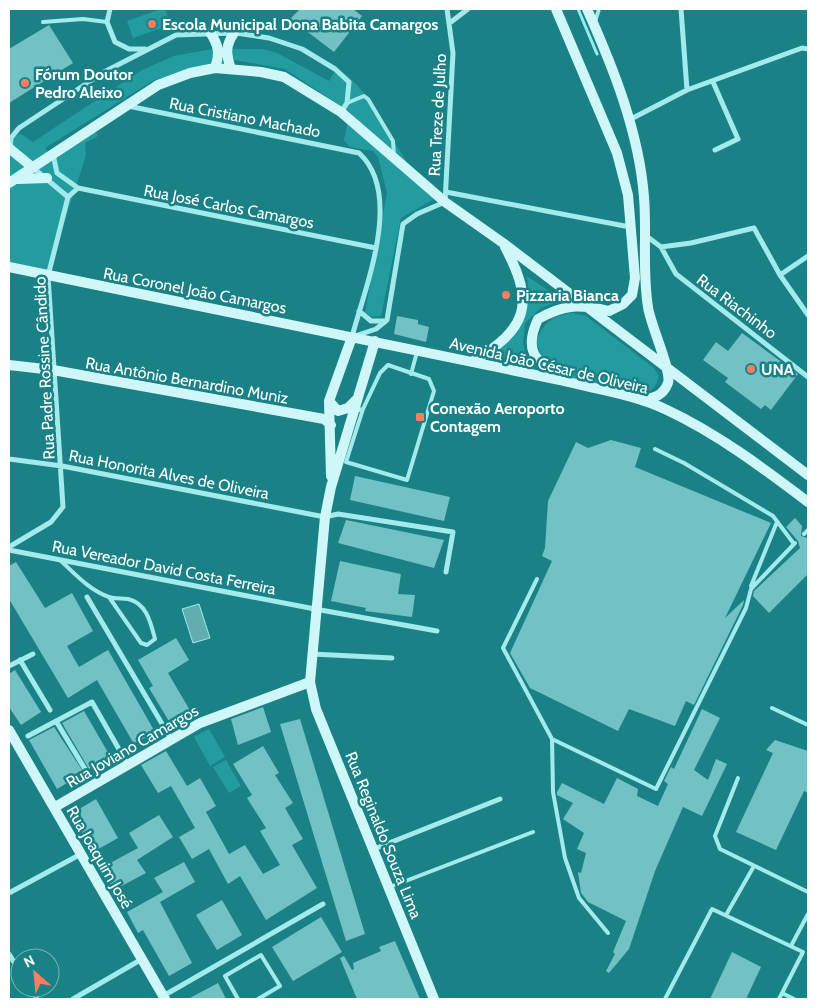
<svg xmlns="http://www.w3.org/2000/svg" width="817" height="1008" font-family="Cabin,sans-serif">
	<rect width="100%" height="100%" fill="#1a8287"/>
	<path fill="#239ca0" d="M161 9H165L170 25 133 38 127 21Z
		M212 49H263L277 53 329 81 337 68C368 90 377 113 396 145 407 164 421 181 434 199L401 218 381 316 372 317 365 313 387 193 378 157 373 151 350 147 344 140 350 112 285 69 235 60 154 80 45 148 52 160 94 130 98 136 85 143 86 155 49 270 9 262V139L21 134 33 142 142 70 174 56Z
		M527 276 562 300 541 308 525 323 523 344 530 367 487 360C517 334 532 318 527 276Z
		M572 313 586 316 654 368 659 376C656 388 652 391 640 394 613 387 558 381 542 357 540 352 538 347 536 342 543 323 552 316 572 313Z
		M209 729 225 757 210 766 194 737Z
		M226 760 241 786 229 793 213 767Z"/>
	<path fill="#63adb0" stroke="#95edee" d="M199 604 210 638 193 643 182 609Z"/>
	<g fill="none" stroke-linecap="round" stroke-linejoin="round">
		<path stroke="#95edee" stroke-width="3" d="M578 9 597 54"/>
	</g>
	<path fill="#72c1c4" d="M300 9H353L362 16 334 52 309 33 286 23Z
		M49 25 73 63 9 103V49Z
		M397 316 418 320V324L429 327 426 342 394 334Z
		M742 333 798 374 771 410 765 405 761 409 725 382 728 378 703 360 716 342 728 351Z
		M611 440 641 448 635 467 771 523 725 618 744 600 743 605 694 705 686 701 675 726 629 709 618 731 530 688 510 653 552 561 542 556 545 548 548 501 576 442 588 448Z
		M355 476 450 497 444 521 350 500Z
		M795 518 802 526 801 536 808 538V574L769 613 753 596 754 591 800 548 798 541 786 527Z
		M346 520 444 540 434 568 338 543Z
		M340 561 401 574 398 594 415 595 412 617 365 611 366 608 331 601Z
		M16 562 45 608 72 593 93 631 67 646 79 667 108 650 155 732 134 744 97 680 68 698 9 599V566Z
		M176 638 189 660 168 673 191 712 170 723 149 688 153 686 138 660Z
		M15 670 41 712 21 725 9 707V674Z
		M263 707 271 732 238 745 231 719Z
		M702 709 720 718 694 770 708 780 716 759 727 764 702 816 683 807 655 871 629 949 609 973 606 971 615 954 613 952 626 921 588 902 581 893 578 872 581 873 586 853 577 849 584 833 563 819 573 803 557 795V792L562 783 604 804 617 778 638 789 637 796 658 806 668 784 664 781 671 767 674 769Z
		M84 711 110 756 89 769 62 723Z
		M300 719 365 934 346 941 280 724Z
		M54 727 84 773 57 789 29 740Z
		M775 740 808 751V793L804 791 776 850 736 832 773 753 766 750Z
		M263 746 279 773 275 775 293 803 285 808 303 839 292 845 317 888 266 920 240 876 228 884 209 849 192 859 179 837 195 828 171 786 158 793 141 765 166 751 187 786 200 778 216 806 206 812 229 854 245 845 263 874 280 865 260 831 266 828 247 798 252 795 233 764Z
		M96 799 118 838 93 852 71 814Z
		M159 815 173 837 137 860 146 873 114 890 101 868 138 848 129 833Z
		M184 862 195 882 160 902 192 963 169 976 143 930 138 933 127 912 163 892 154 878Z
		M222 900 242 935 217 950 196 915Z
		M321 917 342 952 293 981 272 947Z
		M395 941 420 999H357L340 958 344 956 352 970 354 969 353 963 381 951 379 947Z
		M732 952 761 967 746 999H710Z
		M218 983 226 999H188Z"/>
	<g fill="none" stroke-linecap="round" stroke-linejoin="round">
		<path stroke="#a2eaec" stroke-width="4" d="M43 22 83 19 107 22
			M595 22 599 9
			M347 103 364 96 368 99 393 141 394 156
			M411 374 417 352
			M355 411 363 409 380 373 388 365 429 379 434 391 407 480 346 462 363 409
			M655 449 684 463 773 516 794 544
			M804 534 808 530
			M60 560C74 573 89 590 109 597 115 599 122 598 128 599 147 603 151 624 155 639L147 645 141 643 109 597
			M537 579 503 648 552 739 553 792 565 858 579 898 608 933
			M751 586 777 522
			M772 708 808 725
			M552 739 656 789 746 608 751 589 795 543
			M738 778 715 836 720 849 808 892
			M390 887 533 832
			M726 915 754 866
			M791 946 808 914
			M782 993 794 999
			M238 999 225 976 261 955 280 986 258 999
			M665 999 712 909 803 952 779 999"/>
		<path stroke="#a2eaec" stroke-width="5" d="M110 9 107 22 115 42 129 49H145
			M681 9 687 90
			M451 22 468 9
			M713 82 738 139 715 150
			M128 106 359 153C404 194 365 287 352 337
			M629 120 687 90 802 48 808 49
			M10 148 11 138 19 128 104 72 176 35 236 33 269 38 302 49 335 69 349 82 347 103 341 112
			M53 154 57 173 78 188
			M32 167 68 197
			M446 192 630 227
			M645 235 661 247 676 274 808 377
			M661 247 691 243 754 228 780 275 808 315
			M780 275 808 256
			M359 311 371 321H385
			M355 336 376 329 387 320 403 224 417 214 445 202 453 53 447 9
			M9 459 62 466 325 517 338 514 453 532 446 572
			M9 547 51 522 63 507 48 276 68 197 78 188 376 248
			M9 550 315 609 437 631
			M87 597 171 739
			M312 654 392 658
			M20 660 50 710
			M9 666 33 654
			M56 721 85 769
			M28 736 92 702 128 765
			M374 849 500 799
			M9 893 81 854
			M9 954 20 972
			M30 988 37 999
			M163 996 323 904
			M73 999 142 959"/>
		<path stroke="#cff7f9" stroke-width="10" d="M556 9 617 153 628 195 635 278 632 295 623 304 609 311C579 304 565 304 538 319 524 349 534 359 557 378
			M587 9C613 67 639 132 644 197 647 233 642 270 648 307 650 324 672 371 668 383 663 396 654 398 642 400
			M210 32C219 46 220 53 215 68
			M231 69C226 54 225 46 234 33
			M9 148 32 167
			M18 179 47 178
			M9 183 158 85 190 73 215 68 261 72 284 77 341 112 445 202 503 243 808 475
			M9 267 560 380C595 389 634 394 667 410 718 434 763 468 808 502
			M375 341 331 487 325 517 310 682 316 709 434 999
			M472 362C527 329 536 305 505 247
			M9 365 53 370 324 419 331 425
			M329 401 338 411 348 408 356 400
			M331 476 329 401 352 337
			M9 730 165 999
			M55 807 200 723 310 682"/>
	</g>
	<g fill="#fe7e5f" stroke="#1a8287" stroke-width="2">
		<circle cx="152" cy="24" r="5"/>
		<circle cx="25" cy="83" r="5"/>
		<circle cx="506" cy="295" r="5"/>
		<circle cx="751" cy="369" r="5"/>
		<rect x="415" y="412" width="10" height="10" rx="2.5"/>
	</g>
	<g text-anchor="middle" stroke-width="5" stroke-linejoin="round" paint-order="stroke">
		<g font-size="16" font-weight="bold" fill="#fff" stroke="#1a8287" text-anchor="start">
			<text x="162" y="30">Escola Municipal Dona Babita Camargos</text>
			<text x="35" y="80">Fórum Doutor<tspan x="35" dy="18">Pedro Aleixo</tspan></text>
			<text x="516" y="301">Pizzaria Bianca</text>
			<text x="761" y="375">UNA</text>
			<text x="430" y="414">Conexão Aeroporto<tspan x="430" dy="18">Contagem</tspan></text>
		</g>
		<g font-size="16" fill="#fff" stroke="#1a8287">
			<text transform="translate(437 115) rotate(-87)" y="6">Rua Treze de Julho</text>
			<text transform="translate(245 117) rotate(11)" y="6">Rua Cristiano Machado</text>
			<text transform="translate(229 206) rotate(11)" y="6">Rua José Carlos Camargos</text>
			<text transform="translate(195 290) rotate(11)" y="6">Rua Coronel João Camargos</text>
			<text transform="translate(737 306) rotate(37)" y="6">Rua Riachinho</text>
			<text transform="translate(549 365) rotate(13)" y="6">Avenida João César de Oliveira</text>
			<text transform="translate(44 368) rotate(-93)" y="6">Rua Padre Rossine Cândido</text>
			<text transform="translate(187 380) rotate(10)" y="6">Rua Antônio Bernardino Muniz</text>
			<text transform="translate(169 474) rotate(11)" y="6">Rua Honorita Alves de Oliveira</text>
			<text transform="translate(164 567) rotate(11)" y="6">Rua Vereador David Costa Ferreira</text>
			<text transform="translate(132 746) rotate(-30)" y="6">Rua Joviano Camargos</text>
			<text transform="translate(384 835) rotate(68)" y="6">Rua Reginaldo Souza Lima</text>
			<text transform="translate(100 857) rotate(60)" y="6">Rua Joaquim José</text>
		</g>
	</g>
	<rect width="817" height="1008" fill="none" stroke="#ffffff" stroke-width="20"/>
	<g transform="translate(35 973) rotate(333)"><circle r="24" fill="#1a8287" stroke="#76b4b7"/>
	<path d="M0-4L9 19L0 12L-9 19Z" fill="#fe7e5f"/>
	<text y="-8" font-size="14" font-weight="bold" text-anchor="middle" fill="#ffffff">N</text>
	</g>
</svg>
